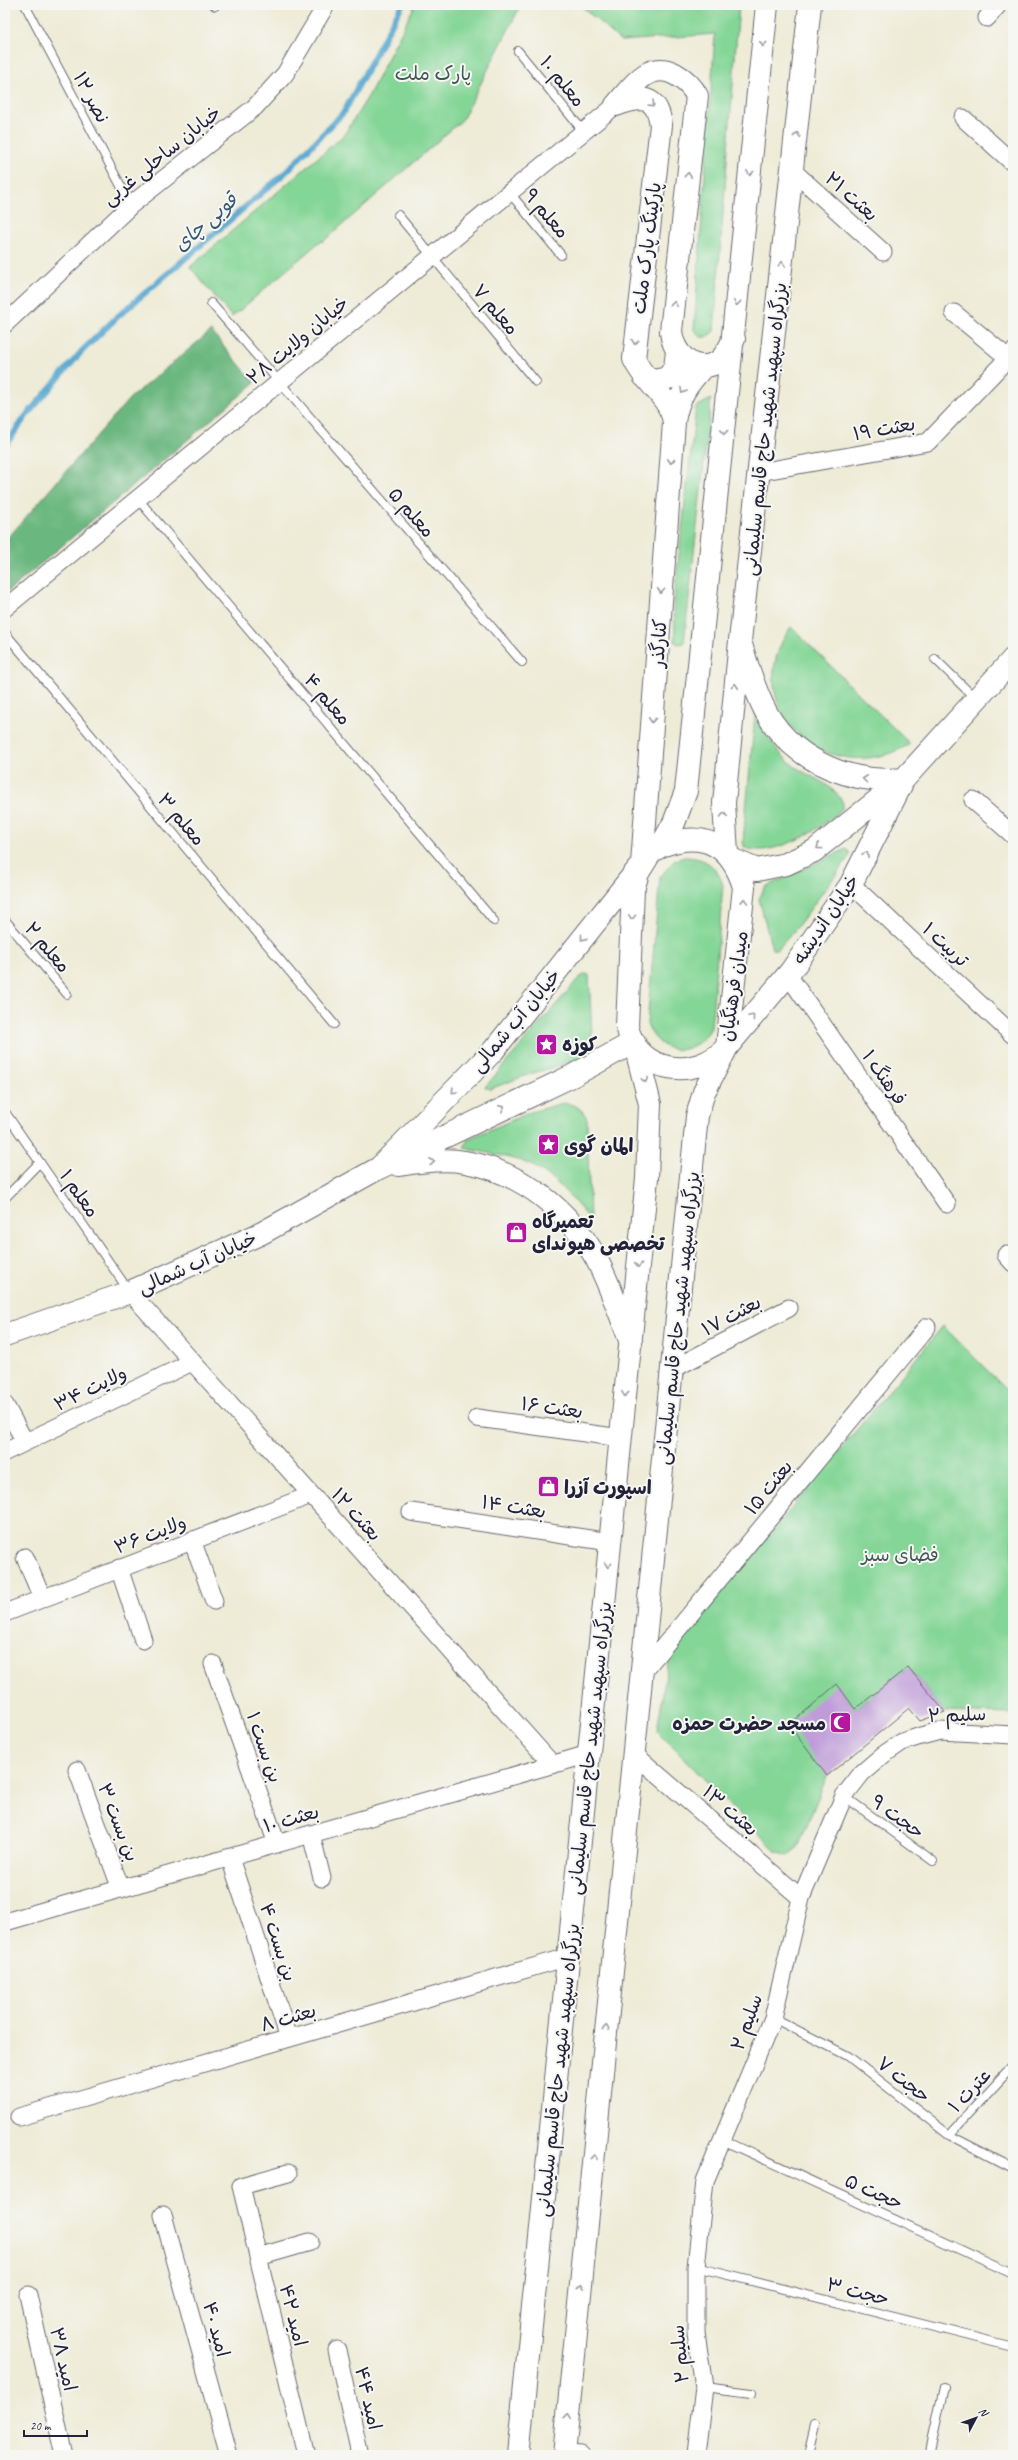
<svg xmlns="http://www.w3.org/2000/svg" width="1018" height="2460" font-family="Caveat,'Playpen Sans Arabic',sans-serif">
	<rect width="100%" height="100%" fill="#f6f6f2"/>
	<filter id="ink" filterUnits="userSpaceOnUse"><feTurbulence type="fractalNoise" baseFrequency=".025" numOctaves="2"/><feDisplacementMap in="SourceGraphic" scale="8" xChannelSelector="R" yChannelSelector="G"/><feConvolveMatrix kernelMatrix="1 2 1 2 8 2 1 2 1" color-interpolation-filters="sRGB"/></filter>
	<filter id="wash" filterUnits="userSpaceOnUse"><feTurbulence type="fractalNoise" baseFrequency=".012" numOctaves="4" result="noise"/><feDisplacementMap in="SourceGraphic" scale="16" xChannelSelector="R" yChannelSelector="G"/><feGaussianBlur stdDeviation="0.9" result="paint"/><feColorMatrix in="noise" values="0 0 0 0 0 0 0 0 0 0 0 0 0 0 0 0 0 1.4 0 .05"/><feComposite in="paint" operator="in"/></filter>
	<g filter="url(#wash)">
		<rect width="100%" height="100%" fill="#eeebd6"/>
		<path fill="#84d696" stroke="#537c68" d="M415 5H521L462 120 325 240 318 243 232 317 190 267 344 135 369 95Z
			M580 5H739L714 331 707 337H700L694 330 715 34 621 41Z
			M711 399 684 643 679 644 675 642 674 599 696 407Z
			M791 627 910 744C825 794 735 705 791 627Z
			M755 714C765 733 776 752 794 766 811 778 833 783 843 803L842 809C822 829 774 858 745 848L743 842Z
			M846 849 851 854 795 930 777 950 772 949 759 899 765 887Z
			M684 857C705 857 717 866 723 885L711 1028C693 1059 658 1056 647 1023L660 877 674 861Z
			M586 974 589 975 592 1035 590 1050 584 1058 527 1075 490 1089 485 1087 579 978Z
			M563 1103C574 1104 583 1108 587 1119L590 1219C574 1202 559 1181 539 1169 516 1156 489 1154 464 1148L468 1139 531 1112Z
			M943 1326 1013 1396V1714L945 1712 908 1667 855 1709 837 1685 827 1776 797 1849 787 1856 775 1851 657 1731 669 1656Z"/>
		<path fill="#6bb77f" stroke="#466c5d" d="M211 331 255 383 5 594V541L130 398Z"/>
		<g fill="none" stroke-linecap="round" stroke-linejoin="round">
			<path stroke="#54a6cf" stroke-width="6" d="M5 446 26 416 82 351 117 317 286 172 344 112 402 5"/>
		</g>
		<g id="blocks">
			<path fill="#bf9cd9" d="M908 1667 945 1712 920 1721 909 1708 827 1776 789 1725 837 1684 855 1709Z"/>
		</g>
	</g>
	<g filter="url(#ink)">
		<use href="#blocks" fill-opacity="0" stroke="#696871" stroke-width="1"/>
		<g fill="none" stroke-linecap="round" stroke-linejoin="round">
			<defs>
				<path id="lane" d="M25 5 131 205
					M214 5 215 6
					M518 51 583 131
					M509 192 561 255
					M398 215 536 382
					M211 303 522 662
					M138 499 494 921
					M5 633 334 1024
					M935 659 976 699
					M5 920 67 994
					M5 1112 129 1291
					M5 1198 40 1162
					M844 1796 933 1861
					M773 2018 848 2056 949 2135 1013 2168
					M949 2135 1013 2066
					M722 2140 1013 2274
					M696 2267 1013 2347
					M704 2387 752 2393
					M808 2455 815 2426
					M929 2455 944 2387"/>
				<path id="street" d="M987 18 998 5
					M963 118 1013 163
					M793 171 883 252
					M954 313 1008 358 1013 352
					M5 324 131 205 255 107 285 74 326 5
					M759 472 928 442 1008 358
					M5 608 616 105
					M973 800 1013 835
					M851 884 1013 1035
					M788 975 947 1204
					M1006 1255 1013 1263
					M130 1292 553 1765
					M671 1370 789 1308
					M5 1405 25 1442
					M477 1418 621 1438
					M5 1452 192 1362
					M411 1512 610 1542
					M192 1540 214 1601
					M25 1557 42 1598
					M119 1568 143 1640
					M5 1613 311 1495
					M213 1664 277 1844
					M641 1674 927 1327
					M634 1754 801 1898
					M77 1770 121 1889
					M311 1834 322 1878
					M230 1858 289 2038
					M5 1922 589 1754
					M19 2117 568 1957
					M288 2173 241 2186 306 2455
					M163 2215 229 2455
					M258 2257 310 2242
					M28 2295 64 2455
					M337 2350 360 2455
					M565 2454 582 2455
					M696 2455 704 2387 696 2333V2267L705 2181 773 2018 801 1898 844 1796 862 1773 883 1755 902 1742 921 1736 940 1731 1013 1735"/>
				<path id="secondary" d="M616 105C632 87 648 60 675 74 684 79 692 86 697 96L671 331C673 352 691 373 714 364 724 360 729 348 734 339
					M616 105C640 96 657 94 661 125L634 359C644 382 670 397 674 422
					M644 376 654 381 668 378 675 367 677 352
					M740 641C746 662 753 684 762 704 787 758 848 785 904 779
					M731 859 757 870 786 864 814 851 904 779 1013 659
					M727 1047 791 971 851 884 901 785
					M398 1165C420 1162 443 1158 465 1162 520 1171 569 1210 596 1258 610 1285 620 1314 631 1343
					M379 1168 493 1051 642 864 674 422C677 398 688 383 704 366
					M5 1335 130 1292 262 1233 379 1168 572 1076 634 1042"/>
				<path id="highway" d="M661 846C703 830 731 844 744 887L727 1047C696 1081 637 1074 627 1026L633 890 638 873 651 852 661 846 674 823 686 791 767 5
					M727 854 724 803 740 641 810 5
					M518 2455 647 1178 650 1104 635 1045
					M564 2455 697 1116 704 1092 725 1051"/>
			</defs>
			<use href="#lane" stroke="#696871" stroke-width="10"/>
			<use href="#street" stroke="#696871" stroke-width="19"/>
			<use href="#secondary" stroke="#696871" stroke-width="24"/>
			<use href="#highway" stroke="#696871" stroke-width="24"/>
			<use href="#lane" stroke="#fff" stroke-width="8"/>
			<use href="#street" stroke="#fff" stroke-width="17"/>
			<use href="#secondary" stroke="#fff" stroke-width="22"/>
			<use href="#highway" stroke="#fff" stroke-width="22"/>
		</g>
		<defs><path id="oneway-chevron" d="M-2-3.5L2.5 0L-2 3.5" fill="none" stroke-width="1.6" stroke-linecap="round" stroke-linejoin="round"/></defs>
		<g stroke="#9c9ca7">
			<use href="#oneway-chevron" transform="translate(763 44) rotate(96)"/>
			<use href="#oneway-chevron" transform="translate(652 104) rotate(44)"/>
			<use href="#oneway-chevron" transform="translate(797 135) rotate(-84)"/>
			<use href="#oneway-chevron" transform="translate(750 173) rotate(96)"/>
			<use href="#oneway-chevron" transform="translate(688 175) rotate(-84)"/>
			<use href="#oneway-chevron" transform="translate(782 264) rotate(-84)"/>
			<use href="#oneway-chevron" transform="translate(737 303) rotate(96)"/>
			<use href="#oneway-chevron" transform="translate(674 304) rotate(-84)"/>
			<use href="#oneway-chevron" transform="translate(635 342) rotate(97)"/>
			<use href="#oneway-chevron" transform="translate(683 391) rotate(119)"/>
			<use href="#oneway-chevron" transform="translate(724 432) rotate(96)"/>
			<use href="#oneway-chevron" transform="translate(671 461) rotate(94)"/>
			<use href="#oneway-chevron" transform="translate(661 591) rotate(94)"/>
			<use href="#oneway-chevron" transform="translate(735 686) rotate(-85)"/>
			<use href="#oneway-chevron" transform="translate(652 720) rotate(94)"/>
			<use href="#oneway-chevron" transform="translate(865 779) rotate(-173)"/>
			<use href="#oneway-chevron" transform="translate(724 815) rotate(-90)"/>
			<use href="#oneway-chevron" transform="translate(819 847) rotate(143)"/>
			<use href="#oneway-chevron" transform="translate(866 854) rotate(-63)"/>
			<use href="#oneway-chevron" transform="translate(744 901) rotate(-88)"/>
			<use href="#oneway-chevron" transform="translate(632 917) rotate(93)"/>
			<use href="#oneway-chevron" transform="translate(583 938) rotate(129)"/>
			<use href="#oneway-chevron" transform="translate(752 1017) rotate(-50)"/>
			<use href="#oneway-chevron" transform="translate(645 1080) rotate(77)"/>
			<use href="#oneway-chevron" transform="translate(454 1091) rotate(134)"/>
			<use href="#oneway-chevron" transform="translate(502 1108) rotate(-26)"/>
			<use href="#oneway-chevron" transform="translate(432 1162) rotate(-2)"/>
			<use href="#oneway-chevron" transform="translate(638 1265) rotate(96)"/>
			<use href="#oneway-chevron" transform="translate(625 1394) rotate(96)"/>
			<use href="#oneway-chevron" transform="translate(608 1565) rotate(96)"/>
			<use href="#oneway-chevron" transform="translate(606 2028) rotate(-84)"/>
			<use href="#oneway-chevron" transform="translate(594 2157) rotate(-84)"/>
			<use href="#oneway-chevron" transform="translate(581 2287) rotate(-84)"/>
			<use href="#oneway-chevron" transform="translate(568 2416) rotate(-84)"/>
		</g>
	</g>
	<defs>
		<symbol id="sight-square" viewBox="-11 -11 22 22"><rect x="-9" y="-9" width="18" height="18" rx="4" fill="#b5179e" stroke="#f6f6f2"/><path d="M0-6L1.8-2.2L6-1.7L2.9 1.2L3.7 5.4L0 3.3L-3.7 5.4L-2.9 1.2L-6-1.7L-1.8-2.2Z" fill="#fff"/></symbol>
		<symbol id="shop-square" viewBox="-11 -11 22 22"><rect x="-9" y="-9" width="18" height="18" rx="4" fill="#b5179e" stroke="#f6f6f2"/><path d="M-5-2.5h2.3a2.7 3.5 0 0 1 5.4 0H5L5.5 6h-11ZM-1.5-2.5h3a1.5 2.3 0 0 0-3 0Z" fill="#fff"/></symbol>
		<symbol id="mosque-square" viewBox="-11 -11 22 22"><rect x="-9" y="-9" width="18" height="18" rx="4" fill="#b5179e" stroke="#f6f6f2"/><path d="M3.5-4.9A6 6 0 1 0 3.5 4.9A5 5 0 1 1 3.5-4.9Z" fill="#fff"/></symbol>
	</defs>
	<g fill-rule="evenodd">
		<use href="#sight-square" x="534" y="1032" width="25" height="25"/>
		<use href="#sight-square" x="536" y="1132" width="25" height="25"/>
		<use href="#shop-square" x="504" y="1220" width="25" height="25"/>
		<use href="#shop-square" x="536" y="1474" width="25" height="25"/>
		<use href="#mosque-square" x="828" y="1710" width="25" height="25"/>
	</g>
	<g text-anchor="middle" stroke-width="4" stroke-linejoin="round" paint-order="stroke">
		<g font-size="19" fill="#3f5856" stroke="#f6f6f2">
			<text x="433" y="80">پارک ملت</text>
			<text x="900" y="1561">فضای سبز</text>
		</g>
		<g font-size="19" fill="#22223b" stroke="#f6f6f2">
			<text transform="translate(563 81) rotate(51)" y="7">معلم ۱۰</text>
			<text transform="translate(92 97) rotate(62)" y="7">نصر ۱۲</text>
			<text transform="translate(161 155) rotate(-39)" y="7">خیابان ساحلی غربی</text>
			<text transform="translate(852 196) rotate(42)" y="7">بعثت ۲۱</text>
			<text transform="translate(547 213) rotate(50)" y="7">معلم ۹</text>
			<text transform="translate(646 248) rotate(-83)" y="7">پارکینگ پارک ملت</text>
			<text transform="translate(496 309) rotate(50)" y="7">معلم ۷</text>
			<text transform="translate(297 340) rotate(-40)" y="7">خیابان ولایت ۲۸</text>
			<text transform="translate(884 428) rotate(-10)" y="7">بعثت ۱۹</text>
			<text transform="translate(764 429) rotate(-84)" y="7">بزرگراه سپهبد شهید حاج قاسم سلیمانی</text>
			<text transform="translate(412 512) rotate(49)" y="7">معلم ۵</text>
			<text transform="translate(658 643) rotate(-86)" y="7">کنارگذر</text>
			<text transform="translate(328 699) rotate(50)" y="7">معلم ۴</text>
			<text transform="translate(182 819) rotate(50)" y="7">معلم ۳</text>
			<text transform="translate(825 919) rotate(-56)" y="7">خیابان اندیشه</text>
			<text transform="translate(946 944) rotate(43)" y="7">تربیت ۱</text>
			<text transform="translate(48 947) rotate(50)" y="7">معلم ۲</text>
			<text transform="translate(733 986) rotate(-82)" y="7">میدان فرهنگیان</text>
			<text transform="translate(515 1020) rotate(-50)" y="7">خیابان آب شمالی</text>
			<text transform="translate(885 1077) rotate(55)" y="7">فرهنگ ۱</text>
			<text transform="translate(80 1193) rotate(55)" y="7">معلم ۱</text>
			<text transform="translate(197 1262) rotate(-24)" y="7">خیابان آب شمالی</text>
			<text transform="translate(731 1315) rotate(-28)" y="7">بعثت ۱۷</text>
			<text transform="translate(677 1318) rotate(-84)" y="7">بزرگراه سپهبد شهید حاج قاسم سلیمانی</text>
			<text transform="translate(90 1388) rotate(-26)" y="7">ولایت ۳۴</text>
			<text transform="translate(552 1407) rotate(8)" y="7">بعثت ۱۶</text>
			<text transform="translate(768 1487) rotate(-51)" y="7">بعثت ۱۵</text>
			<text transform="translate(514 1506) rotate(9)" y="7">بعثت ۱۴</text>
			<text transform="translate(357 1514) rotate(48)" y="7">بعثت ۱۲</text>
			<text transform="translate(150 1534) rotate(-21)" y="7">ولایت ۳۶</text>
			<text transform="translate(957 1714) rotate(-2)" y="7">سلیم ۲</text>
			<text transform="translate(265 1747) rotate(71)" y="7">بن بست ۱</text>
			<text transform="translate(589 1748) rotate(-84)" y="7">بزرگراه سپهبد شهید حاج قاسم سلیمانی</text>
			<text transform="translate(731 1810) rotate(41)" y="7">بعثت ۱۳</text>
			<text transform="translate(898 1816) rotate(36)" y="7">حجت ۹</text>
			<text transform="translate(291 1818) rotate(-16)" y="7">بعثت ۱۰</text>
			<text transform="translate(119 1822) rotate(69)" y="7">بن بست ۳</text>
			<text transform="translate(279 1942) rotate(72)" y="7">بن بست ۴</text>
			<text transform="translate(288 2017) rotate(-16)" y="7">بعثت ۸</text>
			<text transform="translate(746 2022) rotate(-70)" y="7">سلیم ۲</text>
			<text transform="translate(557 2070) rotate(-84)" y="7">بزرگراه سپهبد شهید حاج قاسم سلیمانی</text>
			<text transform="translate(904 2079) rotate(38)" y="7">حجت ۷</text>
			<text transform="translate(969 2090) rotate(-47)" y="7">عترت ۱</text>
			<text transform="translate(874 2191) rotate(24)" y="7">حجت ۵</text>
			<text transform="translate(858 2291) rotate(14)" y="7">حجت ۳</text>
			<text transform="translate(294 2315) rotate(76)" y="7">امید ۴۲</text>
			<text transform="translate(217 2329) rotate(75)" y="7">امید ۴۰</text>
			<text transform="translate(679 2354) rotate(-95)" y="7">سلیم ۲</text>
			<text transform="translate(64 2359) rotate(77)" y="7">امید ۳۸</text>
			<text transform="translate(369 2398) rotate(77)" y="7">امید ۴۴</text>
		</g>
		<g font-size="19" font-weight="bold" fill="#22223b" stroke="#f6f6f2" text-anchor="start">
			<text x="562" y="1051">کوزه</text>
			<text x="564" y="1152">المان گوی</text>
			<text x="532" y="1228">تعمیرگاه<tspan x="532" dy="22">تخصصی هیوندای</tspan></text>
			<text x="564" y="1494">اسپورت آزرا</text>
			<text x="826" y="1730" text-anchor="end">مسجد حضرت حمزه</text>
		</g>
		<g font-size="20" font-style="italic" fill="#365776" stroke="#f6f6f2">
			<text transform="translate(205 222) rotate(-41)" y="7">قوبی چای</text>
		</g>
	</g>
	<rect width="1018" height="2460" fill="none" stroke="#f6f6f2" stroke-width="20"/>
	<g transform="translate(976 2418) rotate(49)" stroke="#f6f6f2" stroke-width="3" paint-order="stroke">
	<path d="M0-3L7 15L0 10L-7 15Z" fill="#22223b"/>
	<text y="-6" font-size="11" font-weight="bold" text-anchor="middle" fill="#22223b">N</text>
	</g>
	<path d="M24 2430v6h63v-6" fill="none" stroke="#22223b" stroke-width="2"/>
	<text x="30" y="2430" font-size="12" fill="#22223b" stroke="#f6f6f2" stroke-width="3" paint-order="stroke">20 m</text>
</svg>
